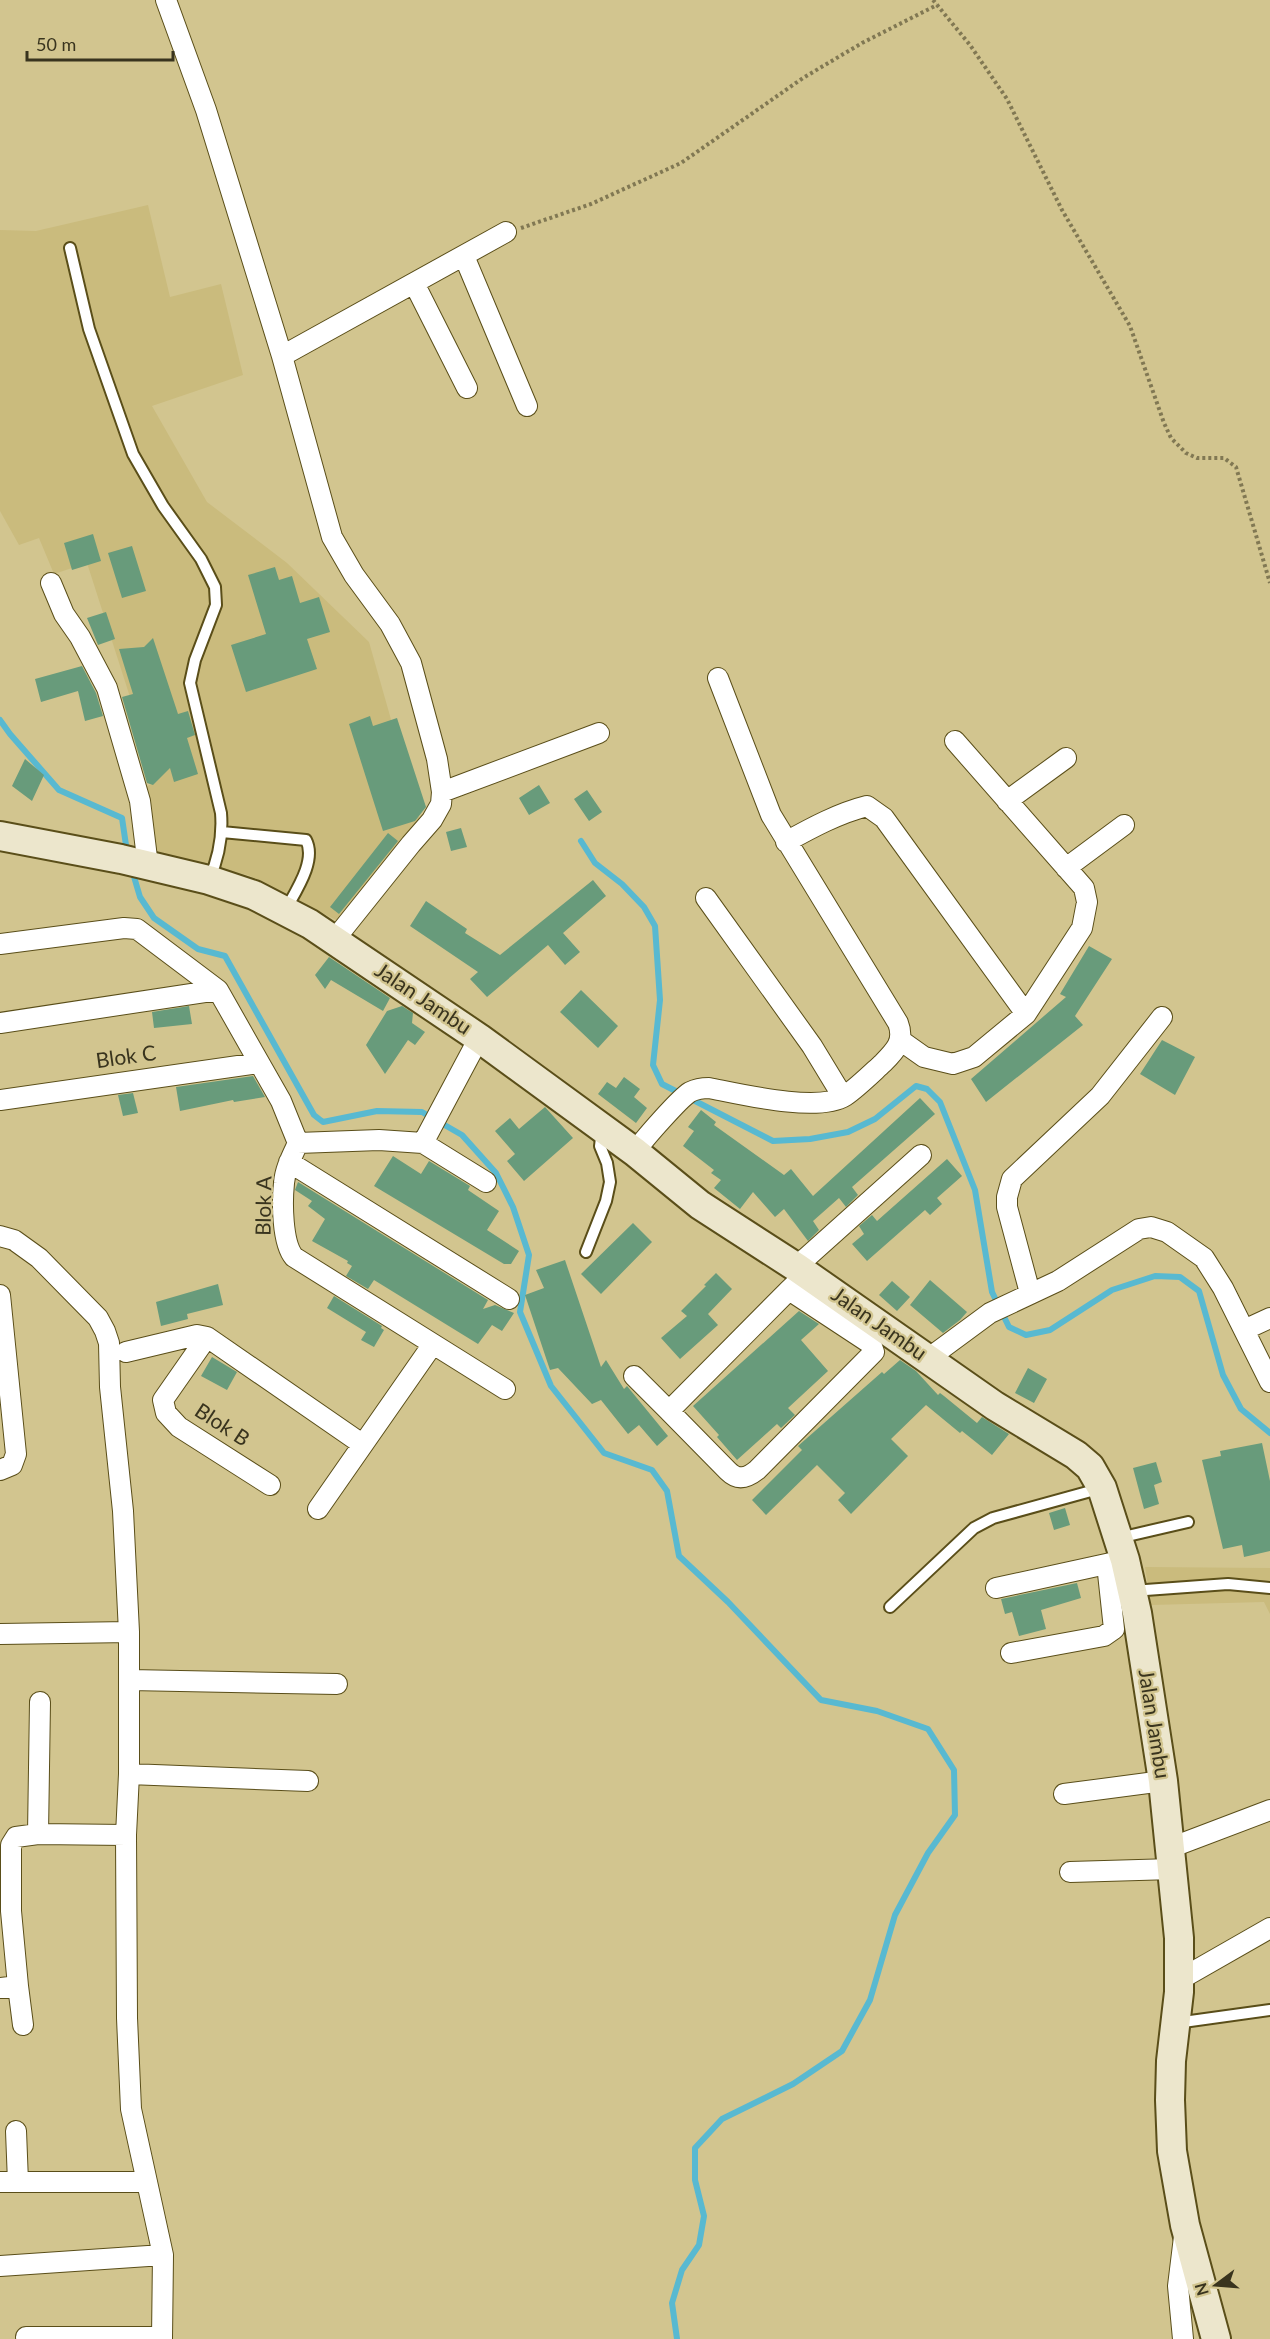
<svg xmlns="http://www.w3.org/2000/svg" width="1270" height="2339" font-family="Lato,sans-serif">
	<rect width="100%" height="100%" fill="#d2c58f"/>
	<path fill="#cabb7d" d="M148 205 170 297 221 284 243 375 152 406 207 502 287 563 369 642 421 825 340 922 248 875 149 854 140 790 157 781 87 563 54 574 39 538 19 545 0 511V230L36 231Z
		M1145 1567 1270 1568V1614L1264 1602 1151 1605Z"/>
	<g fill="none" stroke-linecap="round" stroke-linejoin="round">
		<path stroke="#58b9d1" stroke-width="6" d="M0 720 10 734 59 790 122 818 127 852
			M581 841 595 863 622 884 644 907 655 926 660 1000 653 1065 662 1084 773 1141 810 1139 848 1132 875 1119 916 1086 927 1089 940 1102 975 1190 992 1292 1009 1327 1026 1335 1050 1330 1112 1290 1155 1276 1180 1277 1199 1291 1223 1375 1241 1409 1270 1433
			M132 870 140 897 154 918 198 949 225 956 314 1115 323 1122 377 1111 422 1112 462 1135 496 1173 513 1207 529 1255 520 1312 551 1386 604 1453 652 1470 667 1491 679 1556 728 1602 821 1700 877 1711 928 1729 954 1770 955 1815 928 1853 895 1915 870 2000 842 2051 793 2084 722 2119 695 2148V2180L704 2216 699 2245 682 2270 672 2303 677 2339"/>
	</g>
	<path fill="#689b7b" d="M93 534 101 561 72 570 64 543Z
		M132 546 146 591 122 598 108 553Z
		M275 567 279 580 292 576 300 603 319 597 330 632 307 639 317 669 246 692 231 645 266 634 248 575Z
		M106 612 115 639 98 645 87 618Z
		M153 638 178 714 188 711 195 735 187 738 198 774 174 782 170 768 153 785 147 783 122 697 133 694 119 649 144 647Z
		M82 666 96 693 103 716 85 721 78 691 41 702 35 679Z
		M370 716 373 726 397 718 426 807 415 821 383 831 349 724Z
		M25 759 44 775 32 801 12 786Z
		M539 785 550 803 529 815 519 798Z
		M587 790 602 812 589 821 574 799Z
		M461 828 467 847 451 851 446 832Z
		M388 833 398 841 339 914 330 907Z
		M593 880 606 896 563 933 580 952 565 965 548 945 487 997 470 979 478 972 410 926 426 901 467 929 465 933 500 955Z
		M1089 946 1112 959 1075 1016 1083 1025 986 1102 971 1079 1066 997 1060 994Z
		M329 957 390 998 383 1011 331 980 325 989 315 975Z
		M581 990 618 1026 598 1048 560 1012Z
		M189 1006 192 1024 154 1028 152 1012Z
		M402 1006 413 1013 412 1023 425 1032 415 1045 408 1040 385 1074 366 1045 387 1011Z
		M1162 1040 1195 1057 1175 1095 1140 1074Z
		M253 1076 265 1097 234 1102 233 1100 180 1111 176 1087Z
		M624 1077 640 1089 634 1097 647 1108 636 1123 598 1094 607 1082 616 1088Z
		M133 1093 138 1113 123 1116 118 1095Z
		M920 1098 935 1114 852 1187 858 1195 846 1207 839 1198 813 1221 819 1230 808 1241 784 1209 775 1217 753 1192 740 1209 714 1188 721 1180 711 1173 714 1170 683 1146 694 1131 688 1127 701 1110 716 1122 714 1125 784 1175 791 1169 813 1196Z
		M545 1107 573 1138 524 1181 507 1161 515 1154 495 1131 510 1118 519 1129Z
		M393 1156 421 1174 429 1161 470 1186 468 1190 499 1211 487 1230 519 1251 511 1264H504L374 1186Z
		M947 1159 962 1176 937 1198 942 1204 930 1215 925 1210 867 1261 852 1244 864 1234 859 1226 872 1215 877 1221Z
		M298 1182 488 1300 483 1309 495 1305 514 1313 502 1331 492 1325 478 1344 374 1280 368 1289 346 1276 352 1266 347 1263 348 1261 312 1241 325 1219 308 1206 312 1201 295 1190Z
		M633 1223 652 1242 601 1294 581 1274Z
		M565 1260 601 1367 606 1360 624 1389 627 1386 668 1436 657 1446 639 1425 628 1434 601 1400 592 1404 558 1368 550 1370 525 1295 544 1288 536 1270Z
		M716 1273 732 1289 708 1314 718 1325 680 1359 661 1338 687 1316 681 1311 706 1286 704 1285Z
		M930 1280 967 1312 960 1320 943 1333 910 1305Z
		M892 1281 910 1297 897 1311 879 1295Z
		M218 1284 223 1305 187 1314 188 1319 161 1326 156 1302Z
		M334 1296 382 1326 381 1328 384 1330 374 1347 361 1340 366 1332 327 1308Z
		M799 1311 819 1324 801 1340 828 1371 788 1408 795 1415 781 1428 777 1424 737 1460 717 1437 719 1435 693 1406Z
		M212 1357 237 1372 227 1390 201 1376Z
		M900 1360 916 1371 938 1395 940 1393 944 1396 977 1423 982 1417 1009 1434 992 1455 962 1431 960 1433 926 1405 891 1439 908 1456 851 1514 838 1500 845 1493 817 1465 766 1515 752 1500 802 1450 798 1446 882 1372 884 1374Z
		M1028 1368 1047 1379 1034 1403 1015 1393Z
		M1262 1443 1270 1481V1551L1244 1557 1242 1545 1223 1549 1202 1460 1221 1456 1220 1451Z
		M1156 1462 1162 1482 1154 1485 1159 1504 1144 1509 1133 1468Z
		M1065 1508 1070 1525 1054 1530 1049 1513Z
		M1077 1583 1081 1598 1041 1610 1046 1629 1019 1636 1012 1612 1005 1614 1001 1599Z"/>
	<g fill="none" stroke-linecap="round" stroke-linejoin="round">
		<defs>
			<path id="lane" d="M70 248 89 329 133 454 163 506 201 559 215 587 216 605 195 660 190 683 221 813C223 837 219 857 209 880
				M222 832 306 840C317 861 295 892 285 911
				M586 1252 606 1201 610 1182 607 1163 600 1146 602 1130
				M1119 1538 1188 1522
				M1132 1591 1228 1584 1270 1588
				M890 1607 974 1528 993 1518 1102 1488
				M1176 2023 1270 2010"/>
			<path id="street" d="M166 0 206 110 282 356 332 537 354 575 390 624 411 663 437 759 442 792 441 804 432 820 411 844 335 939
				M464 256 527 406
				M414 283 467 388
				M282 356 506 232
				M51 583 64 614 80 637 107 688 140 801 148 866
				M442 792 599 733
				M1007 801 1066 758
				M786 842C811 828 839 813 867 806L884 818 1026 1014
				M1066 868 1124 825
				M706 898 812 1046 843 1097
				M0 944 124 928 137 929 218 990 281 1101 298 1143
				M0 1023 218 990
				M900 1040 924 1057 953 1064 974 1057 1026 1014 1082 928 1087 902 1084 888 955 741
				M0 1100 259 1063
				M423 1143 479 1038
				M635 1152C642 1141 680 1098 690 1092 696 1089 702 1088 709 1088 740 1094 818 1113 845 1096 858 1087 871 1074 883 1063 895 1051 905 1041 898 1023L771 815 718 678
				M289 1162 509 1299
				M486 1182 423 1143 379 1140 298 1143C292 1156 285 1169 284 1183 282 1202 282 1243 294 1257L505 1389
				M0 1236 14 1240 39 1258 98 1318 105 1331 109 1343 110 1387 123 1511 129 1632V1774L126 1835 127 2018 131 2109 163 2255 162 2339
				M796 1267 921 1155
				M789 1290 871 1344 874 1352 757 1470C747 1478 738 1481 728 1471L669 1411 789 1290 806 1274
				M1030 1293 1007 1207V1197L1012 1179 1100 1096 1162 1017
				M0 1295 16 1454 12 1465 0 1470
				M1244 1330 1270 1318
				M126 1352 197 1335 207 1337
				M929 1358 990 1313 1058 1281 1139 1229 1151 1227 1167 1232 1204 1258 1223 1288 1270 1382
				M634 1376 669 1411
				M270 1485 179 1427 166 1413 163 1400 207 1337 362 1444
				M318 1509 433 1344
				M996 1588 1120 1561
				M0 1634 129 1632
				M1011 1653 1104 1636 1114 1629 1107 1564
				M130 1680 337 1684
				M129 1774 308 1781
				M1064 1794 1163 1781
				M38 1834 40 1702
				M1170 1848 1270 1810
				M1070 1872 1173 1869
				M1179 1980 1270 1928
				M18 1986 23 2025
				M0 1988 18 1986 11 1911V1845L16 1837 38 1834 126 1835
				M16 2131 18 2182
				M0 2182H147
				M0 2266 163 2255
				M26 2337H162
				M1183 2339 1178 2286 1184 2237"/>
			<path id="secondary" d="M0 836 121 859 209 880 254 895 310 924 479 1038 635 1152 700 1205 796 1267 995 1406 1076 1455 1090 1467 1102 1488 1125 1560 1137 1613 1163 1781 1179 1938V1992L1171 2061 1170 2100 1172 2151 1185 2225 1216 2339"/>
		</defs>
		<use href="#lane" stroke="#5a4e19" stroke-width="14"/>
		<use href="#street" stroke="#5a4e19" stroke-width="22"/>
		<use href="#secondary" stroke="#5a4e19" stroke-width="32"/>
		<path stroke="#817853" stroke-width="4" stroke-dasharray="3 3" stroke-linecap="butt" d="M933 0 970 45 1007 99 1062 210 1130 326 1164 423 1171 438 1186 453 1197 458H1224L1236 467 1270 583
			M521 228 591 204 681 163 803 78 862 43 937 5"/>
		<use href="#lane" stroke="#fff" stroke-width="10"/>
		<use href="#street" stroke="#fff" stroke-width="20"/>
		<use href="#secondary" stroke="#ece6cc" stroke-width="28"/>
	</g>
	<g text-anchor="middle" stroke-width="4.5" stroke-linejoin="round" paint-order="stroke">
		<g font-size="21" fill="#39341e" stroke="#d2c58f">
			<text transform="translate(423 999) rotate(34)" y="7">Jalan Jambu</text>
			<text transform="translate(126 1057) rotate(-8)" y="7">Blok C</text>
			<text transform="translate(264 1206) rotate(-89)" y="7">Blok A</text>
			<text transform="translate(879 1324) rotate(35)" y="7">Jalan Jambu</text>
			<text transform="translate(222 1425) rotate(33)" y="7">Blok B</text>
			<text transform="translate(1154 1724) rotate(81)" y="7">Jalan Jambu</text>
		</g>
	</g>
	<g transform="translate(1216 2285) rotate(254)" stroke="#d2c58f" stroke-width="4.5" paint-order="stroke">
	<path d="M0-4.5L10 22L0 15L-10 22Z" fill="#39341e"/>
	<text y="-9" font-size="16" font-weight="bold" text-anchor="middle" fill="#39341e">N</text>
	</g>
	<path d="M27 51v9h146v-9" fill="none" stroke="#39341e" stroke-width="3"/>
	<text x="36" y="51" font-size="18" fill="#39341e" stroke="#d2c58f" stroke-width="4.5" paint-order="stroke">50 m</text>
</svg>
